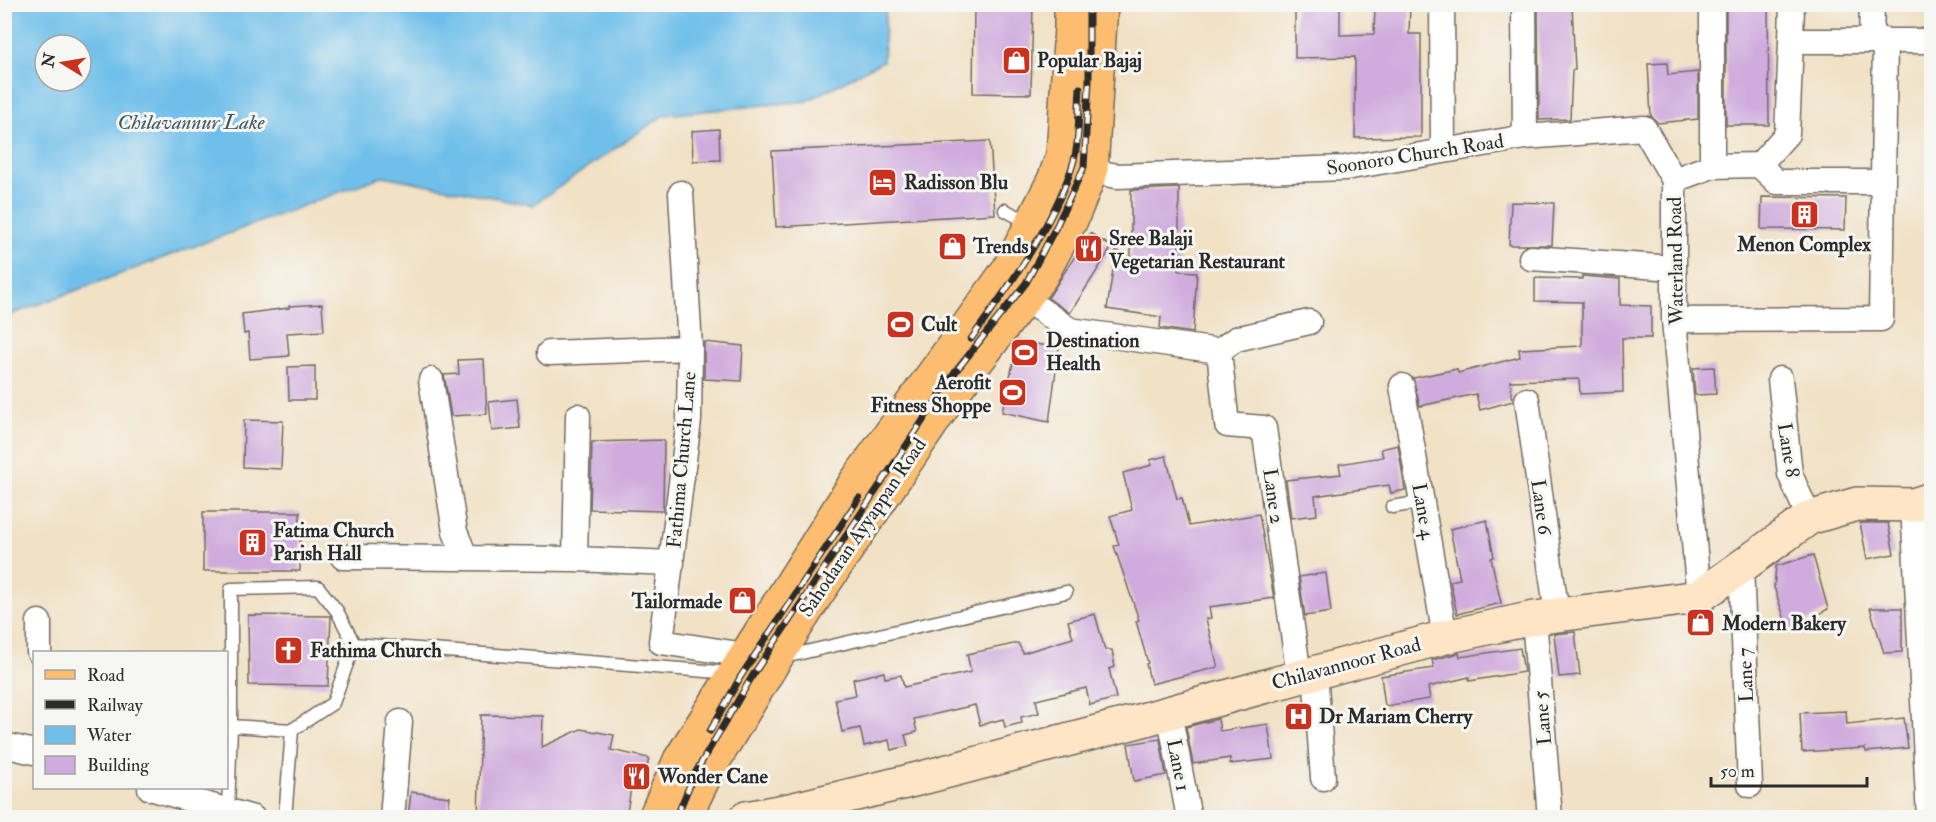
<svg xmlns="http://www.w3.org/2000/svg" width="1936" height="822" font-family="'IM FELL Double Pica',serif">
	<rect width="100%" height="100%" fill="#f6f6f2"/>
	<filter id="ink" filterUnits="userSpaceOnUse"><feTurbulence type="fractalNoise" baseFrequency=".0167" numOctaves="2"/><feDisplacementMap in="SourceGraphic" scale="12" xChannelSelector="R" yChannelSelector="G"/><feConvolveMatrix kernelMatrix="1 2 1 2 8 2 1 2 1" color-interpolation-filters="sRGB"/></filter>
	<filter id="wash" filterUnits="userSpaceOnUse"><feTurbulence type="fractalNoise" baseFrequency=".008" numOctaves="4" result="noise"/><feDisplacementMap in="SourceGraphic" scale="24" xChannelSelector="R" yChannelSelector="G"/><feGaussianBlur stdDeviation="1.35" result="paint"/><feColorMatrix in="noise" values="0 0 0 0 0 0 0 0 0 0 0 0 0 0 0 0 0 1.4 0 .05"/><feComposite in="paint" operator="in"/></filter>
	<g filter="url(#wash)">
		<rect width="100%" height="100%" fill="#f1e1c5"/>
		<path fill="#6fbfea" stroke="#4d758a" stroke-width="1.5" fill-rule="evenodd" d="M5 4H886V5L883 61 807 101 664 115 533 205 383 176 5 317ZM45 45H81V81H45Z"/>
		<g id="blocks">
			<path fill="#d0abdd" d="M974 4H1033L1031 94 973 93Z
				M1295 4H1340V35L1374 34 1375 4H1410L1409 34H1421V137L1355 138V57L1295 58Z
				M1538 4H1572L1575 70H1572L1570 119 1539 120Z
				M1726 4H1768L1769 125H1726Z
				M1667 63 1668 75 1698 72V119L1658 123 1651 116 1648 64Z
				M719 129 720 160 693 161 692 131Z
				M990 141 995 214 776 227 772 151Z
				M1179 188V271L1197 272 1193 333 1160 328 1161 317 1107 309 1116 250 1131 259V190Z
				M1762 197 1846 198 1845 230 1761 229Z
				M1511 202 1554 203 1552 245H1509Z
				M1090 233 1112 247 1070 313 1048 298Z
				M1582 276 1620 279V305L1651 306V338H1622L1623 392 1580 394 1579 379 1510 381 1513 401 1480 410 1476 394 1420 406 1413 378 1457 369 1458 373 1520 357 1519 349 1582 346V302L1535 301V278L1582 279Z
				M322 304 324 331 287 333 289 356 250 359 248 333 244 334 242 314 289 308V306Z
				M1018 341 1059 348 1049 422 1002 412Z
				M704 342 743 346 741 381 704 379Z
				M484 359 487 414 451 416 444 375 459 374 458 360Z
				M315 366V400H289L288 367Z
				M1714 367 1716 394 1695 395 1693 368Z
				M517 399 520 428 492 431 489 402Z
				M244 420 283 421 281 469 243 467Z
				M664 440 663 511 590 509 592 442Z
				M1398 445 1405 490 1391 493 1389 485 1315 496 1317 515 1291 518 1286 480 1341 474 1339 464 1383 457 1381 449Z
				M1166 456 1177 499 1182 498 1189 526 1259 514 1274 598 1209 607 1211 618 1206 619 1218 667 1151 684 1146 664 1148 663 1136 621 1139 620 1114 546 1119 545 1110 516 1132 510 1123 473 1152 465 1150 460Z
				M203 512H300V571H203Z
				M1487 520 1494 557 1491 558 1501 603 1457 614 1450 581 1460 579 1450 529Z
				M1860 523H1888L1894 554 1867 559Z
				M1813 555 1828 609 1789 632 1774 587 1776 566Z
				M1326 573 1331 612 1305 616 1299 577Z
				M1870 608H1902V652L1884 653Z
				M1095 614 1105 650H1112L1115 667 1109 669 1116 698 1090 705 1086 688 1036 700 1039 713 1021 717 1022 723 1005 727 1003 719 980 725 975 705 914 719 917 732 905 735 908 746 891 750 889 740 864 746 860 728 842 732 835 699 856 695 853 679 884 672 885 678 901 675 904 687 971 672 967 654 1018 643 1023 653 1073 638 1068 621Z
				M248 615 331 616 328 686 249 685Z
				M1575 632 1580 675 1559 677 1554 634Z
				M1520 648 1524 672 1469 681V677L1428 687 1430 699 1385 706 1381 676 1434 668 1432 660 1459 653 1460 657Z
				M1846 711 1847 724 1904 718 1908 748 1866 752 1865 748 1802 752 1800 713Z
				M481 715 543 716 542 747 581 729 614 735 611 750 649 758 643 785 632 782 626 818H478Z
				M1218 719 1220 731 1268 724 1273 759 1230 764V758L1193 764 1186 727Z
				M1160 739 1166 775 1134 781 1128 744Z
				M411 792 450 797 447 818H408Z"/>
		</g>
	</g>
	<g filter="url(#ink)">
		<use href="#blocks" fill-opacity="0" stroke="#706b61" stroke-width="1.5"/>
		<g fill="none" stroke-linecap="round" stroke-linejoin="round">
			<defs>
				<path id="lane" d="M1005 210 1016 216 1032 218
					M1392 507 1423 502
					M354 644 732 673
					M784 657 1066 592
					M231 726V589L318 587 337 611 354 644 333 703 292 730
					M228 811 231 726 292 730 285 818"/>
				<path id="street" d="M1442 4 1443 150
					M1524 4 1525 137
					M1871 40 1872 4
					M1791 41 1792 4
					M1759 165 1777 182H1883
					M1712 166V4
					M1091 171 1117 176 1345 168 1525 137 1644 128 1674 180
					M1674 180V320L1699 597
					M1674 180 1712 166 1759 165 1787 134 1791 41H1932
					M681 193 690 348 689 420 661 642 745 655
					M1531 258 1674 268
					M1025 299 1070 330 1219 351 1236 339 1309 322
					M1674 320 1881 319 1885 40
					M1219 351 1227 425 1264 428 1299 676
					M549 353 690 348
					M1780 379 1790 474 1809 518
					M431 380 455 532 466 558
					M1402 386 1445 637
					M1527 400 1557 615
					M1913 505 1929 818
					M343 557 575 559 672 563
					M575 559 578 416
					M1741 566 1750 785
					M1534 618 1550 818
					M39 652V622
					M1315 672 1323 778
					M1169 712 1189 818
					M4 745 34 752
					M150 788 253 818
					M392 818 400 722"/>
				<path id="secondary" d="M746 818 790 810 914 780 1135 722 1445 637 1534 618 1699 597 1809 518 1857 504 1913 505 1932 499"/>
				<path id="primary" d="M655 818 680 760 856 482 1009 269 1054 180 1063 155 1071 27V4
					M684 818 705 775 775 659 816 595 950 396 1041 276 1071 220 1091 171 1101 4"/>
			</defs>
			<use href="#lane" stroke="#706b61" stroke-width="15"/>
			<use href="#street" stroke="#706b61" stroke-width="27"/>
			<use href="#secondary" stroke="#706b61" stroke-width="36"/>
			<use href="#primary" stroke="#706b61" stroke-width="36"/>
			<use href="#lane" stroke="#fff" stroke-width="12"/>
			<use href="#street" stroke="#fff" stroke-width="24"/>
			<use href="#secondary" stroke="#fee5c5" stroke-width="33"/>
			<use href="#primary" stroke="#fcbd6f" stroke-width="33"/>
			<defs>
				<path id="rail" d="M971 339C1009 287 1051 228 1072 167 1080 143 1078 114 1080 88
					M710 731 741 676 859 498
					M676 818 694 775 753 675 956 371 1026 283 1056 227 1084 167 1089 81V4"/>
			</defs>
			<use href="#rail" stroke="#2b2b2b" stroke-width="7"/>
			<use href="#rail" stroke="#f6f6f2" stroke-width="4.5" stroke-dasharray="14" stroke-linecap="butt"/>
		</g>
	</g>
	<defs>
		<symbol id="shop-square" viewBox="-11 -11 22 22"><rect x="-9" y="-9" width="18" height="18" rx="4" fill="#c8321e" stroke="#f6f6f2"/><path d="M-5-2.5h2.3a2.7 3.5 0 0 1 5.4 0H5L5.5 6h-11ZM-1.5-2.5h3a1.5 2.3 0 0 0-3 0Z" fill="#fff"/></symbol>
		<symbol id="hotel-square" viewBox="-11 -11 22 22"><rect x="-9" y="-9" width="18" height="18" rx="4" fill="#c8321e" stroke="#f6f6f2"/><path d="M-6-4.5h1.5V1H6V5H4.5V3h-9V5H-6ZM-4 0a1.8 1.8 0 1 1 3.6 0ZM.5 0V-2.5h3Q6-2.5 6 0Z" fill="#fff"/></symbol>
		<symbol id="building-square" viewBox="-11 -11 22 22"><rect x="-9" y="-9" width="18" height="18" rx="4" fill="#c8321e" stroke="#f6f6f2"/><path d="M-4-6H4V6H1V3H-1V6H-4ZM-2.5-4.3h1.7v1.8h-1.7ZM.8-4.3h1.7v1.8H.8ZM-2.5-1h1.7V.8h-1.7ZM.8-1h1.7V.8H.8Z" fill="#fff"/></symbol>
		<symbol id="restaurant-square" viewBox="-11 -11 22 22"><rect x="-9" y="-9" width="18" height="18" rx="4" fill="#c8321e" stroke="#f6f6f2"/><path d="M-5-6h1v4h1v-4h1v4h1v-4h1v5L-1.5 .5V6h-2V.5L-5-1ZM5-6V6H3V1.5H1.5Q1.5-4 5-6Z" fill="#fff"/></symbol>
		<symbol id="stadium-square" viewBox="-11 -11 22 22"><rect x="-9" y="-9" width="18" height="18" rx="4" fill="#c8321e" stroke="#f6f6f2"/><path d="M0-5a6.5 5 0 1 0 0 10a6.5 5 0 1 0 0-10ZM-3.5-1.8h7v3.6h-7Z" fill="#fff"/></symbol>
		<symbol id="church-square" viewBox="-11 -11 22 22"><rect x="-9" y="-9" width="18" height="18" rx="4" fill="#c8321e" stroke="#f6f6f2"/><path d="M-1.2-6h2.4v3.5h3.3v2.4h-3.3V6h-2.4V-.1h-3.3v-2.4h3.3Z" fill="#fff"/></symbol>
		<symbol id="hospital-square" viewBox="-11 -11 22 22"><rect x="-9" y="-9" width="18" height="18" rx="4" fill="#c8321e" stroke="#f6f6f2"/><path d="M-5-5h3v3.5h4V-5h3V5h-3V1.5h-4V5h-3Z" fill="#fff"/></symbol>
	</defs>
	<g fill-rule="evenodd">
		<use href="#shop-square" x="1000" y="44" width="33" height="33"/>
		<use href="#hotel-square" x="866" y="166" width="33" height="33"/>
		<use href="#building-square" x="1788" y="198" width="33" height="33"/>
		<use href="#shop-square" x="936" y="230" width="33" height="33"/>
		<use href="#restaurant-square" x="1072" y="232" width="33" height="33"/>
		<use href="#stadium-square" x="884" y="308" width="33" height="33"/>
		<use href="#stadium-square" x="1008" y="336" width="33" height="33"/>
		<use href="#stadium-square" x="996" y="376" width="33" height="33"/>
		<use href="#building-square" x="236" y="526" width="33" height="33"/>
		<use href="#shop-square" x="726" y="584" width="33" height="33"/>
		<use href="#shop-square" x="1684" y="606" width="33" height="33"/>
		<use href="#church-square" x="272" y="634" width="33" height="33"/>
		<use href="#hospital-square" x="1282" y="700" width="33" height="33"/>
		<use href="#restaurant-square" x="620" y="760" width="33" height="33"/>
	</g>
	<g text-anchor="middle" stroke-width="6" stroke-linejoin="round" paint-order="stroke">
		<g font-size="20" font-weight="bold" fill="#2b2b2b" stroke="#f6f6f2" text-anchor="start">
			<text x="1037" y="67">Popular Bajaj</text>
			<text x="904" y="189">Radisson Blu</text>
			<text x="1109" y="245">Sree Balaji<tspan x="1109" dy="23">Vegetarian Restaurant</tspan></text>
			<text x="1804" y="251" text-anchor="middle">Menon Complex</text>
			<text x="973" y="253">Trends</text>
			<text x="921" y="331">Cult</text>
			<text x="1046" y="347">Destination<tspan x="1046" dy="23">Health</tspan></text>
			<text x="991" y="389" text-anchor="end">Aerofit<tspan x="991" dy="23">Fitness Shoppe</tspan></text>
			<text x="273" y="537">Fatima Church<tspan x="273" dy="23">Parish Hall</tspan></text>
			<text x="722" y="608" text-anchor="end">Tailormade</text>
			<text x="1722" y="630">Modern Bakery</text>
			<text x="310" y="657">Fathima Church</text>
			<text x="1319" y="723">Dr Mariam Cherry</text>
			<text x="658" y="783">Wonder Cane</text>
		</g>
		<g font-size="20" fill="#2b2b2b" stroke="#f6f6f2">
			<text transform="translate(1415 154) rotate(-9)" y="7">Soonoro Church Road</text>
			<text transform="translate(1675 261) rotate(-91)" y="7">Waterland Road</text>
			<text transform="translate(1789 450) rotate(81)" y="7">Lane 8</text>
			<text transform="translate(681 460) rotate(-85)" y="7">Fathima Church Lane</text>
			<text transform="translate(1274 496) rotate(82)" y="7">Lane 2</text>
			<text transform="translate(1542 507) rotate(82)" y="7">Lane 6</text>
			<text transform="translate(1424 511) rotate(80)" y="7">Lane 4</text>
			<text transform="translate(862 527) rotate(-56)" y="7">Sahodaran Ayyappan Road</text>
			<text transform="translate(1346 663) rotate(-15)" y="7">Chilavannoor Road</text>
			<text transform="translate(1745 675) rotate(-92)" y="7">Lane 7</text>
			<text transform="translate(1542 718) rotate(-95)" y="7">Lane 5</text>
			<text transform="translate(1179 765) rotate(79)" y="7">Lane 1</text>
		</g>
		<g font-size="21" font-style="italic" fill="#3f5764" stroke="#f6f6f2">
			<text x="191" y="129">Chilavannur Lake</text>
		</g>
	</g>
	<rect width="1936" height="822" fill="none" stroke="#f6f6f2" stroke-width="24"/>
	<rect x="33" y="651" width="195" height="138" fill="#f6f6f2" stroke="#a5a5a2" stroke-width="1.5"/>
	<rect x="45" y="670" width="30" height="9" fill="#fcbd6f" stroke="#a5a5a2" stroke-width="1.5"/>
	<text x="87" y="681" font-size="18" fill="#2b2b2b">Road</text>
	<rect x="45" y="700" width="30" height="9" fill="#2b2b2b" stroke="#a5a5a2" stroke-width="1.5"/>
	<text x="87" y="711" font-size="18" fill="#2b2b2b">Railway</text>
	<rect x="45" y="726" width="30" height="18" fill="#6fbfea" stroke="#a5a5a2" stroke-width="1.5"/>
	<text x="87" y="741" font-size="18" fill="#2b2b2b">Water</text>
	<rect x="45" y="756" width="30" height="18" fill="#d0abdd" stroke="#a5a5a2" stroke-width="1.5"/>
	<text x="87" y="771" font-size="18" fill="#2b2b2b">Building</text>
	<g transform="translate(63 63) rotate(281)"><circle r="28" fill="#f6f6f2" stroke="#a5a5a2" stroke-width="1.5"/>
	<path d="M0-4.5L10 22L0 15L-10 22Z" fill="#c8321e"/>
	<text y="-9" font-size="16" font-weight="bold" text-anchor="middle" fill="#2b2b2b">N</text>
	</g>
	<path d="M1711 777v9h156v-9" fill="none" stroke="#2b2b2b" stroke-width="3"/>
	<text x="1720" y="777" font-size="18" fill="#2b2b2b" stroke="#f6f6f2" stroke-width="4.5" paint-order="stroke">50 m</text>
</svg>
